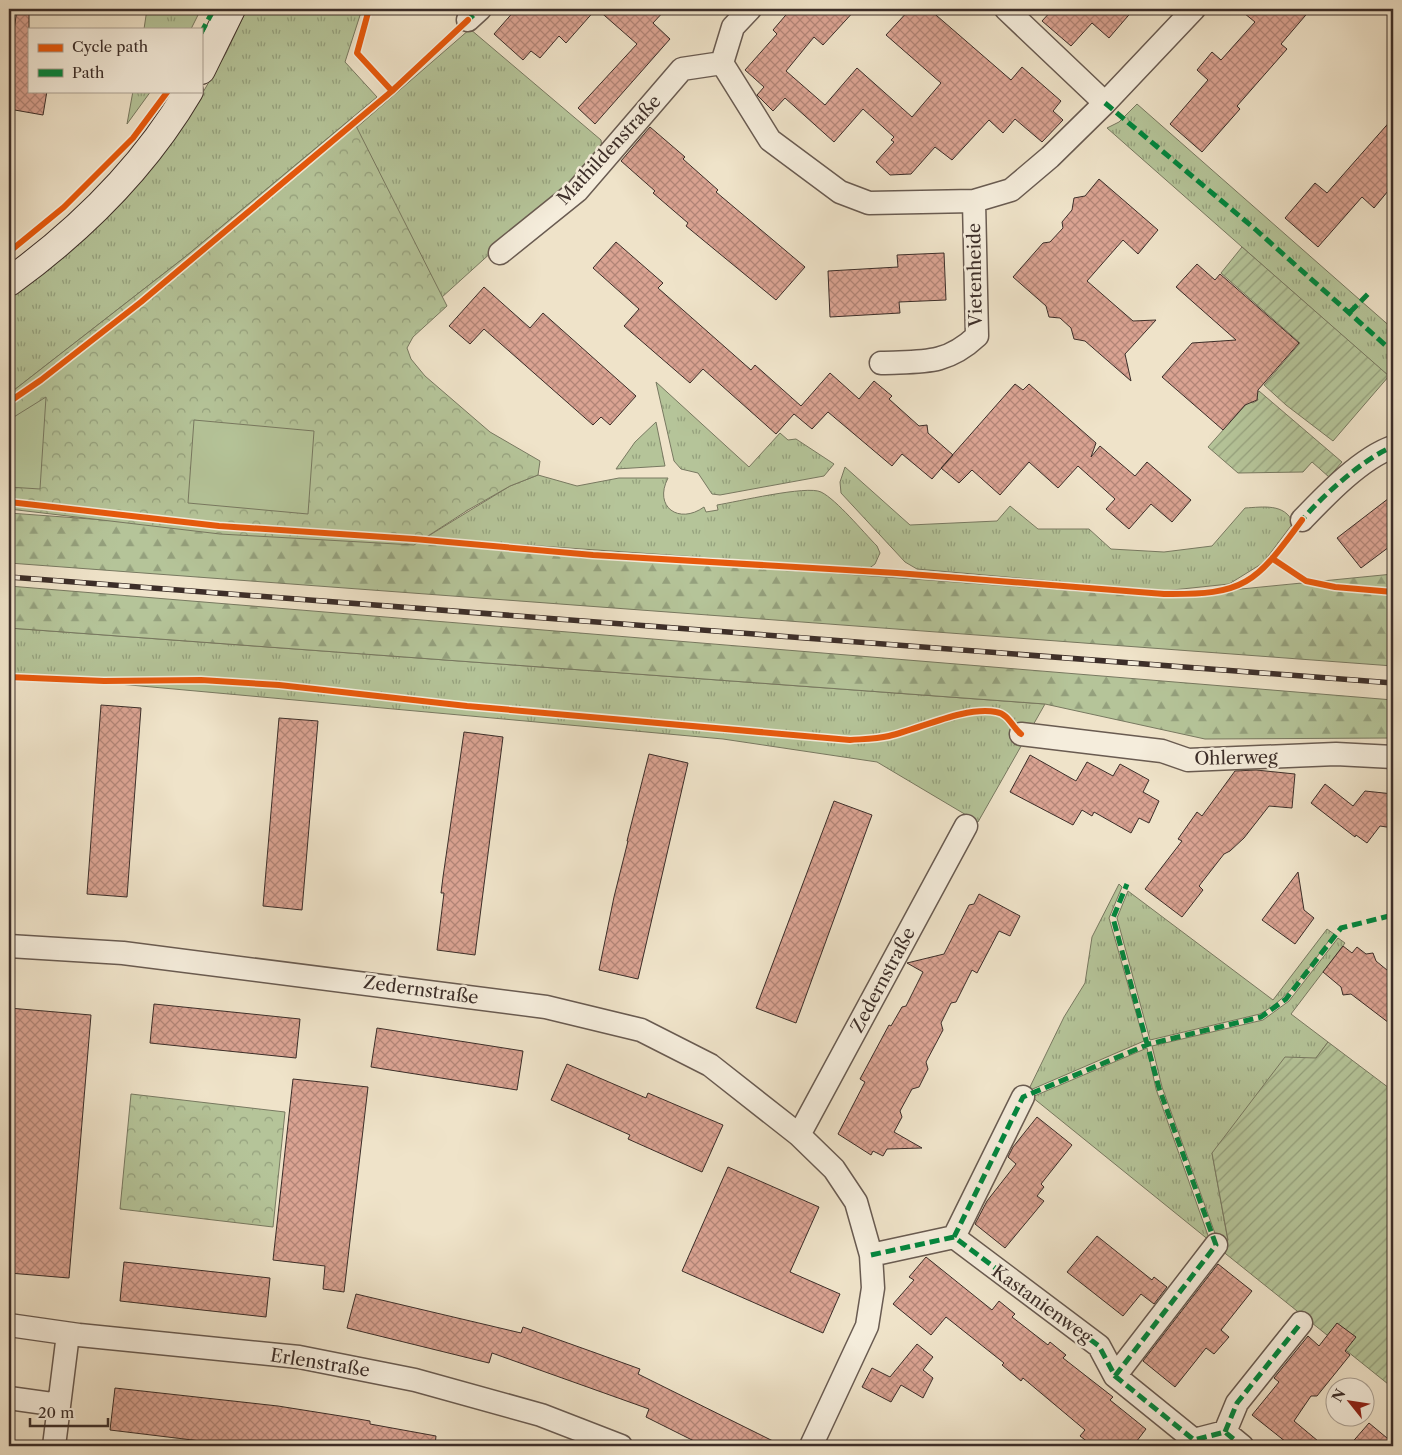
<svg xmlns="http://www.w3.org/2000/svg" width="1402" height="1455" font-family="'Libre Caslon Text',serif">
	<defs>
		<pattern id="grass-tufts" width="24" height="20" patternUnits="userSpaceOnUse" patternTransform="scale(1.25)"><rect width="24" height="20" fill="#b5c499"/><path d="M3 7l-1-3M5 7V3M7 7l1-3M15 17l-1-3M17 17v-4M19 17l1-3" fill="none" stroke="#94a07d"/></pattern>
		<pattern id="forest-firs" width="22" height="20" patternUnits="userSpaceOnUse" patternTransform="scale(1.25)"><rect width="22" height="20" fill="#b5c499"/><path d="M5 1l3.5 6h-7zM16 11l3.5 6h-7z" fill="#94a07d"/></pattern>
		<pattern id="park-crowns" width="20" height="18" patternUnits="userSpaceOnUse" patternTransform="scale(1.25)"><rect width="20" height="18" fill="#b5c499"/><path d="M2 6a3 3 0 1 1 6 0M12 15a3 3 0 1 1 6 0" fill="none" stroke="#94a07d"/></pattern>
		<pattern id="garden-furrows" width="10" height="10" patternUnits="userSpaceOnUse" patternTransform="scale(1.25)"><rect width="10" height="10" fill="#b5c499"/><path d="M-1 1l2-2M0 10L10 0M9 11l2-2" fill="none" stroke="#94a07d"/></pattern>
		<pattern id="building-cross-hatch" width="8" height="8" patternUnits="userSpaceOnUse" patternTransform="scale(1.25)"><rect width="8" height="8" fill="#daa392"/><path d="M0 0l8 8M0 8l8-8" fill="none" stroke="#b28577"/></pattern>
	</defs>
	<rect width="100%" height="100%" fill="#efe3c9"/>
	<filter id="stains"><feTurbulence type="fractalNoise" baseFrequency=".004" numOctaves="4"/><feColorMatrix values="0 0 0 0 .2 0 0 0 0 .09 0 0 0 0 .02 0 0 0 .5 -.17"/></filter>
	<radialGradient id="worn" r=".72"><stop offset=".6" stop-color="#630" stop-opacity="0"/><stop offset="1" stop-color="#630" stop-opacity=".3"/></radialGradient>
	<path fill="url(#grass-tufts)" stroke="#787961" d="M147 9H201L191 29H144Z
		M247 9H362L345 62 377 97 185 257 9 394V296L26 284 189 116 226 53Z
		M470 29 601 140 602 148 598 156 347 383 356 128Z
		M133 91H151L127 124Z
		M1137 104 1393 329V380L1107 128 1119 122Z
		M656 382 749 467 780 433 788 440 796 439 834 464 824 476 720 495 712 494 698 473 681 469 674 461Z
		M656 422 665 466 616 469 635 442Z
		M845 467 910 525 997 521 1010 506 1038 529H1089L1111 549 1164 552 1212 546 1245 508C1263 507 1285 503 1293 523L1263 563 1229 584 1163 591 917 569 905 562 841 493 840 482Z
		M538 475 577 486 619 478H668C653 507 679 525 704 507L706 512 718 510 717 505C736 502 807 485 821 492 837 500 863 532 877 546L880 553 875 564 868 569 425 538 510 486Z
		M9 628 1045 704 978 822 877 762 723 739 9 674Z
		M1119 884 1122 887 1109 918 1144 1041 1028 1091 1064 1017 1085 983 1092 937Z
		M1128 891 1273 1000 1327 929 1334 934C1312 962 1292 997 1260 1014L1150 1040 1117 918Z
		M1338 938 1345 943 1291 1014 1328 1042 1316 1058 1212 1153 1228 1241 1221 1250 1162 1087 1152 1046 1263 1020 1289 1001Z
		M1147 1048 1156 1089 1210 1241 1032 1097Z"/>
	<path fill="url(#forest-firs)" stroke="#787961" d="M9 513 1160 597 1393 574V666L9 563Z
		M9 586 1393 700V738L1205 739 1045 704 9 628Z"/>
	<path fill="url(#park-crowns)" stroke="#787961" d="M352 118 447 306 413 337 407 348 411 359 425 376 490 432 540 461 538 475 510 486 468 510 414 545 220 534 9 509V394L185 257Z
		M131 1094 285 1112 273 1227 120 1209Z"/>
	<path fill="url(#garden-furrows)" stroke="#787961" d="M1242 247 1389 376 1333 441 1286 405 1264 385 1300 343 1221 273Z
		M1259 391 1342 462 1329 477 1312 462 1303 472 1238 473 1208 447 1249 401 1253 403 1258 400 1256 393Z
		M1328 1042 1393 1091V1388L1221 1250 1228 1240 1212 1153 1285 1057 1316 1058Z"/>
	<path fill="#b5c499" stroke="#787961" d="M46 397 40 489 9 487V420Z
		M194 420 314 431 308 514 188 503Z"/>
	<path fill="url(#building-cross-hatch)" stroke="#3c2e29" d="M516 9H596L566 43 559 36 540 58 531 51 523 60 494 34Z
		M597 9H666L653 23 670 39 595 124 578 108 637 44Z
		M791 9H856L823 45 814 37 786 71 825 105 857 68 912 117 941 83 886 35 910 9H929L1011 80 1022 67 1061 101 1053 111 1063 120 1042 142 1015 119 1003 133 989 120 952 160 935 147 911 174 890 175 876 162 894 142 891 140 894 137 863 109 834 142 785 98 773 111 757 95 764 87 745 70 777 34 773 30Z
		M1053 9H1134L1109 38 1092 23 1071 46 1042 21Z
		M1239 9H1311L1281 44 1287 49 1237 106 1240 109 1202 152 1170 124 1208 80 1197 70 1212 52 1221 60 1255 22Z
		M17 10 29 11V91H47L43 115 9 109V62Z
		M1393 118V185L1374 208 1362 197 1318 247 1285 218 1315 183 1327 193Z
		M650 127 685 157 683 159 718 190 716 192 805 267 776 300 686 226 688 223 653 193 655 191 621 161Z
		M1099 179 1158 230 1138 254 1123 240 1087 281 1133 321 1156 320 1125 354 1131 381 1085 341 1074 339 1071 328 1060 318 1049 317 1046 306 1013 277 1043 243 1050 242 1063 228 1062 222 1072 210 1074 198 1085 196Z
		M616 242 663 283 658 288 751 370 755 365 801 406 830 373 859 399 874 381 892 396 889 399 919 426 927 425 928 433 953 455 932 479 902 454 892 466 828 412 812 429 794 414 776 434 703 369 690 383 624 326 639 309 593 268Z
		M944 253 946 300 899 302 900 313 830 317 828 271 898 267 897 255Z
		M1197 264 1215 280 1220 274 1299 343 1258 390 1257 400 1245 405 1223 430 1162 377 1192 343 1236 340 1176 287Z
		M484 287 530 328 543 313 636 396 610 425 601 417 593 425 484 329 470 344 449 326Z
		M1015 384 1023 390 1029 384 1096 443 1091 457 1100 446 1135 476 1147 462 1191 500 1172 522 1151 504 1129 529 1106 509 1115 499 1078 466 1058 488 1029 462 1000 495 972 470 959 483 941 468Z
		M1393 495V544L1361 568 1337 538Z
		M101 705 141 708 127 897 87 894Z
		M279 718 318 721 302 910 263 906Z
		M464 732 503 737 475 955 437 950 444 893H441L443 877Z
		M649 754 688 763 638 979 599 970 614 897 628 841H627Z
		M1030 755 1076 781 1087 762 1113 776 1120 764 1149 780 1143 792 1159 801 1149 823 1139 818 1131 833 1094 812 1092 816 1082 810 1073 825 1010 792Z
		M1256 770 1295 774 1292 808 1269 806 1244 838 1230 851 1224 854 1199 886 1203 890 1182 917 1145 889 1182 841 1178 839 1197 812 1202 816 1235 771Z
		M1325 784 1353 806 1365 791 1393 794V828L1380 826 1367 843 1356 835 1355 837 1311 803Z
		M834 801 872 815 796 1023 756 1008Z
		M1298 872 1304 910 1314 918 1295 944 1262 920Z
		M979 894 1020 916 1010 936 999 931 977 973 972 970 956 1002 951 1003 941 1023 943 1030 926 1062 928 1069 919 1087 912 1089 900 1111 902 1117 894 1132 922 1148 887 1149 883 1156 873 1151 871 1155 838 1134 865 1082 860 1079 889 1025 891 1026 902 1007 906 1006 923 972 907 963 944 954 969 905 974 904Z
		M1343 946 1352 953 1357 947 1366 954 1373 953 1376 961 1393 975V1026L1351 994 1343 995 1341 987 1323 972Z
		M154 1004 300 1019 296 1058 150 1043Z
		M9 1008 91 1015 69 1278 9 1273Z
		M377 1028 523 1051 517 1090 371 1067Z
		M567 1064 646 1098 648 1093 723 1125 702 1172 628 1139 630 1135 551 1100Z
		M293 1079 368 1087 344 1292 323 1289 325 1266 273 1260Z
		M1037 1117 1072 1145 1041 1184 1044 1187 1037 1196 1044 1201 1005 1248 975 1224 987 1201 1016 1164 1008 1157 1013 1147Z
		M728 1167 819 1207 790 1272 840 1294 823 1333 682 1271Z
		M1097 1236 1152 1280 1154 1277 1167 1287 1154 1304 1141 1294 1123 1316 1067 1272Z
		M926 1257 992 1310 999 1301 1015 1314 1012 1317 1048 1345 1050 1342 1066 1355 1063 1358 1113 1397 1110 1400 1146 1429 1133 1446H1093L1080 1436 1085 1430 1023 1378 1021 1381 1002 1365 1004 1363 946 1317 931 1335 893 1304 914 1280 909 1277Z
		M124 1262 270 1278 266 1317 120 1301Z
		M1218 1264 1252 1291 1221 1330 1229 1337 1214 1354 1206 1348 1175 1387 1143 1361Z
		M356 1294 521 1333 523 1327 593 1352 640 1369 638 1374 783 1446H704L646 1417 649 1409 492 1353 489 1363 347 1328Z
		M1337 1323 1356 1337 1345 1351 1350 1355 1317 1396H1311L1294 1421 1324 1446H1291L1252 1415 1279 1382 1274 1378 1308 1336 1319 1346Z
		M917 1344 933 1357 923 1370 933 1378 923 1398 901 1385 891 1402 862 1387 872 1368 890 1377Z
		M115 1388 278 1406 347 1417 370 1421V1424L436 1436 435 1446H242L110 1430Z
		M1369 1423 1393 1443V1446H1349Z"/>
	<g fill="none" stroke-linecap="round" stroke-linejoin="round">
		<defs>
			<path id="street" d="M750 9 733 27 722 63 770 140 840 192 869 203 974 201 1011 190 1050 157 1105 103 1194 9
				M1006 9 1105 103
				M468 20 480 9
				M500 253 577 191 682 69 722 63
				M881 363C921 361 945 366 977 336L974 201
				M1302 520C1325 496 1361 458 1393 447
				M1021 734 1162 751 1188 760 1336 754 1393 757
				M9 946 123 953 546 1007 641 1030 710 1065 799 1135 834 1169 856 1202 871 1255 873 1288 867 1326 811 1446
				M799 1135 966 826
				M954 1237 1023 1097
				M871 1255 954 1237 1099 1346 1115 1376 1194 1440 1225 1432 1242 1446
				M9 1325 79 1335 299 1357 415 1380 541 1415 621 1446
				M1115 1376 1216 1245
				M9 1398 59 1405
				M1225 1432 1237 1403 1301 1323
				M54 1446 68 1334"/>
			<path id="secondary" d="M201 70 231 9
				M9 282C79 231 145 166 189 91"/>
		</defs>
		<use href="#street" stroke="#695b51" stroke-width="25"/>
		<use href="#secondary" stroke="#3c2e29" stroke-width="30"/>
		<use href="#street" stroke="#f5eddc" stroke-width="22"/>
		<use href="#secondary" stroke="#f5eddc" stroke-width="28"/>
		<defs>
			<path id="rail" d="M9 577 1393 683"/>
		</defs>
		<use href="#rail" stroke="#3c2e29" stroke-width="5.5"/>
		<use href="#rail" stroke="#f5eddc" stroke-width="4" stroke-dasharray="11" stroke-linecap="butt"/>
		<path stroke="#00873e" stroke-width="5" stroke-dasharray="10 5" stroke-linecap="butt" d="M466 22 480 9
			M201 33 214 9
			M1105 103 1255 229 1393 352
			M1350 312 1369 293
			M1299 524C1316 501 1366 456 1393 447
			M954 1237 1023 1097 1149 1044 1261 1017 1286 999 1341 928 1393 915
			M871 1255 954 1237 1099 1346 1115 1376 1194 1440 1225 1432 1242 1446
			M1115 1376 1216 1245 1159 1088 1113 918 1127 884
			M1225 1432 1237 1403 1301 1323"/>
		<defs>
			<path id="cycleway" d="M369 9 357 53 392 91
				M9 252 64 207 133 138 168 91
				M9 402 41 380 141 302 392 91 468 20
				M9 502 219 526 414 539 593 555 897 573 1164 594C1245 595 1255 584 1302 520
				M1273 559 1306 581 1335 587 1393 592
				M9 677 104 681 201 680 279 685 467 706 850 740C863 739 876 739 889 736 920 729 965 706 996 712 1009 714 1012 727 1021 734"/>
		</defs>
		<use href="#cycleway" stroke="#f5eddc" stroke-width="9"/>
		<use href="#cycleway" stroke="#e8590c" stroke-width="6"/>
	</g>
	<g text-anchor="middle" stroke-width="5" stroke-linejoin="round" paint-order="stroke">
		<g font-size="18" fill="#3c2e29" stroke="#f5eddc">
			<text transform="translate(609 150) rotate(-47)" y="6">Mathildenstraße</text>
			<text transform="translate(975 275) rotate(-91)" y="6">Vietenheide</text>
			<text transform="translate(1236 758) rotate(-1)" y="6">Ohlerweg</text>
			<text transform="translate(883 980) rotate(-62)" y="6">Zedernstraße</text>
			<text transform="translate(421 990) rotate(8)" y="6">Zedernstraße</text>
			<text transform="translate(1042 1304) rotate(36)" y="6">Kastanienweg</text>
			<text transform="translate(320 1363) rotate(9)" y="6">Erlenstraße</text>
		</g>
	</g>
	<rect width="1402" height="1455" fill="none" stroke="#efe3c9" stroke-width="30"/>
	<rect x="10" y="10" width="1382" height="1435" fill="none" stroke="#3c2e29" stroke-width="2.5"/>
	<rect x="15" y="15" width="1372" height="1425" fill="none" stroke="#3c2e29"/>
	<rect x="28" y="28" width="175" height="65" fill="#f5eddc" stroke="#aba194"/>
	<rect x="38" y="44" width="25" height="8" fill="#e8590c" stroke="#aba194"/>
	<text x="72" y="52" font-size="15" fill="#3c2e29">Cycle path</text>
	<rect x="38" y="69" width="25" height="8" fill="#00873e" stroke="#aba194"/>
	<text x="72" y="78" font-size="15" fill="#3c2e29">Path</text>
	<g transform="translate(1350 1402) rotate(300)"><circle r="24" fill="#f5eddc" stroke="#aba194"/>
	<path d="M0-4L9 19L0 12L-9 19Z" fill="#8f2418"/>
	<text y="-8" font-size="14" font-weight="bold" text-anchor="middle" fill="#3c2e29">N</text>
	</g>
	<path d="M30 1418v8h78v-8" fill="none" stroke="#3c2e29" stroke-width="2.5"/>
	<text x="38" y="1418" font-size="15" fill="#3c2e29" stroke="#f5eddc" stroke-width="4" paint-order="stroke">20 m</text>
	<rect width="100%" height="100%" filter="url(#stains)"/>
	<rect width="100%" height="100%" fill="url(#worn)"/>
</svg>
